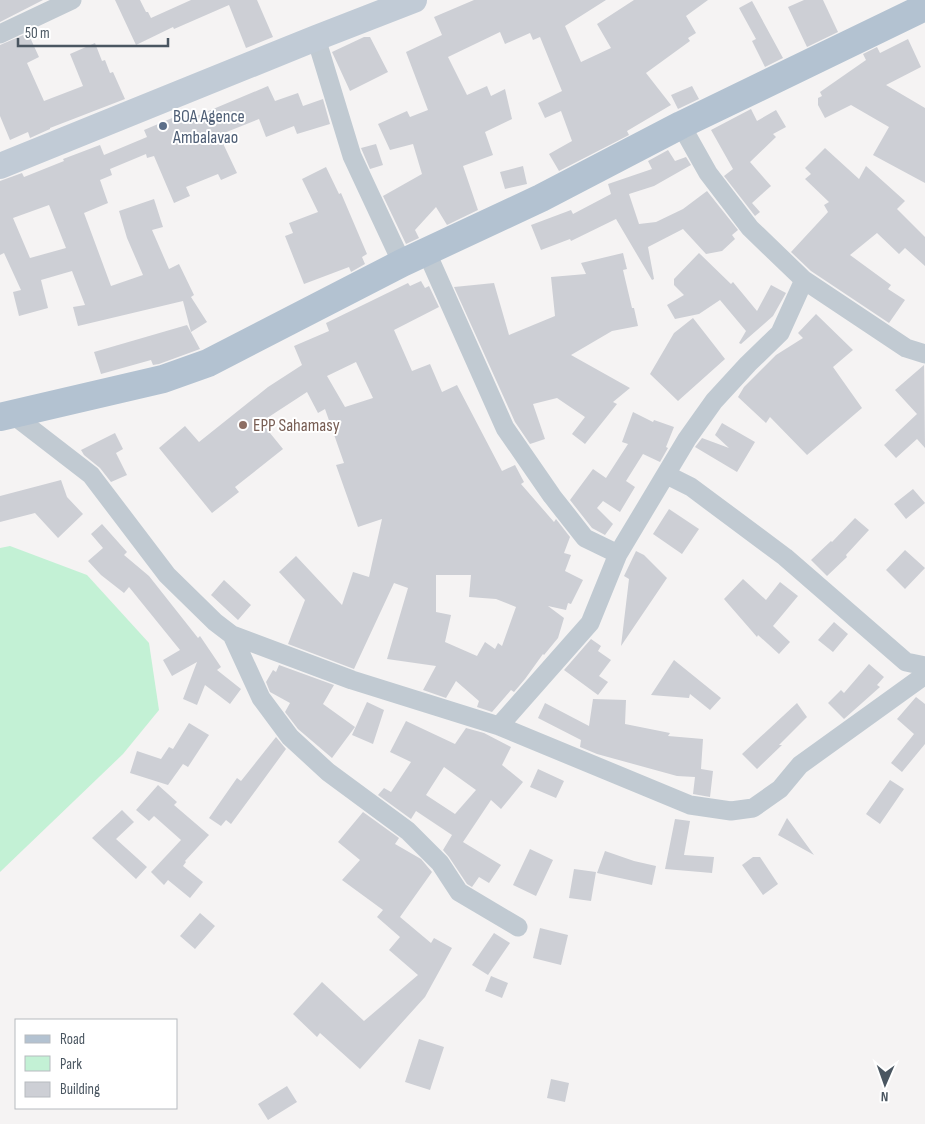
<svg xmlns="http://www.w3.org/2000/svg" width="925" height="1124" font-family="'Sofia Sans Condensed',sans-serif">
	<rect width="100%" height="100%" fill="#f5f3f3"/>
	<path fill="#c3f1d5" d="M10 546 87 575 149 643 159 710 123 754 0 872V548Z"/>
	<path fill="#cdcfd5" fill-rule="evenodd" d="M0 0H43L0 22Z
		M115 0H140L146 12H148L151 18 191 0H257L273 37 246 48 229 5 174 29 173 27 136 45Z
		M474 0H606L565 26 581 62 611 48 597 24 634 0H708L686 16 696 33 688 38 690 41 646 73 671 105 627 131 629 135 559 171 549 154 572 141 561 111 545 118 538 103 562 91 540 37 533 40 530 33 505 44 500 32 448 57 467 95 487 86 491 96 505 89 512 119 485 132 493 155 463 166 478 210 447 225 436 207 415 230 419 238 406 244 383 196 422 174 413 144 390 150 378 124 407 111 410 117 428 110 406 52 442 35 434 17Z
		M804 0H823L838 32 807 47 788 7Z
		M752 1 783 58 765 67 752 41 756 39 739 8Z
		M28 33 39 57 27 63 44 101 83 86 70 54 95 43 102 61 105 60 110 73 113 72 125 99 50 128V129L30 138 28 132 10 140 0 116V45Z
		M364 37H370L388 72 350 91 332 52Z
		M908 39 921 67 886 85 925 108V183L873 155 889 127 851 105 825 118 818 105V98L822 96 820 92 866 60 863 54 877 47 880 53Z
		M268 86 275 101 298 93 303 106 323 99 330 124 297 134 294 126 266 137 259 119 219 135 237 173 221 180 218 174 186 187 190 196 174 203 154 156 147 158 146 154 110 169 112 175 100 180 108 203 84 213 111 286 143 275 127 238 119 211 154 199 163 227 152 230 169 269 179 264 194 295 191 297 207 322 191 332 183 301 78 326 73 307 85 305 72 271 41 280 48 308 19 316 13 292 21 290 4 253 0 255V181L22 173 24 177 64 161 63 159 100 145 104 155 147 137 144 130 184 113 187 120ZM49 205 66 248 30 258 13 218Z
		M692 86 699 99 678 109 671 95Z
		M751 109 757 121 776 110 786 127 773 134 776 137 750 162 771 186 752 203 760 212 755 216 724 176 733 169 711 130Z
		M376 144 383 165 370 169 361 148Z
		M825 148 859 179 866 166 905 201 897 209 925 237V266L905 248 899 254 877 233 850 255 891 285 888 289 905 300 889 323 811 271 791 252 828 212 824 205 829 202 805 179 811 174 805 168Z
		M668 150 675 161 686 157 691 165 654 186 629 194 639 224 656 222 683 209 707 191 738 230 732 235 735 239 722 251 706 254 683 229 648 247 654 279 652 280 616 219 571 241 570 239 541 250 531 225 571 210 573 214 611 194 608 184 652 169 648 161Z
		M523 166 527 184 505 189 500 172Z
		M326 167 339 194 341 193 367 254 362 257 365 264 351 272 349 267 304 284 285 236 293 233 289 223 318 212 302 179Z
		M623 253 627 269 623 270 632 308H634L638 326 612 331 571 355 630 388 613 402 617 404 585 444 572 434 585 417 557 398 533 404 545 439 530 444 515 422 454 287 494 283 509 335 555 316 551 277 586 274 581 263Z
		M699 253 731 284 733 282 757 311 771 285 786 293 773 316 741 344 739 343 746 331 720 300 699 314 675 319 667 305 684 295 674 285V279Z
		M421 281 425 288 429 286 439 307 394 330 412 371 430 364 442 392 457 385 502 471 515 465 524 482 521 484 554 522 556 519 570 537 564 553 571 555 565 571 583 580 571 604 568 603 566 610 548 606 564 618 558 638 544 655 543 654 525 679 514 692 511 690 492 712 477 707 479 701 456 681 446 698 423 690 436 666 387 659 408 588 394 583 354 669 288 644 305 600 279 572 296 556 342 605 353 572 369 577 382 519 358 527 336 465 344 463 325 409 318 413 307 392 261 422 283 449 235 487 239 492 212 513 159 448 185 426 199 442 268 387 302 365 294 346 329 331 326 323 408 283 410 286ZM356 362 373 398 345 407 327 376ZM436 575H471L469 597 496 599 516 607 502 646 498 643 495 649 485 642 477 656 445 642 451 615 436 612Z
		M816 314 853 350 833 367 862 408 807 455 770 417 766 423 738 397 744 387 776 355 803 338 798 333Z
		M693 318 725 359 678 401 650 374 674 333Z
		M187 325 200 349 159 364 153 365 151 360 101 374 94 352Z
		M924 365 925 448 917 439 896 458 884 445 917 414 895 390Z
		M633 412 653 422 654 420 674 427 666 447 668 448 660 462 643 454 626 481 635 487 620 512 603 501 597 508 613 524 605 535 592 528 570 500 593 469 606 478 628 444 622 442Z
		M722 423 755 442 737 472 695 447 702 438 729 448 715 435Z
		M115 433 123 449 116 453 127 475 111 482 100 468 84 455 81 450Z
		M61 480 67 497 83 514 58 538 35 513 0 522V496Z
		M913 489 925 503 906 519 894 504Z
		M669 509 699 529 682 554 653 534Z
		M855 518 869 530 846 555 847 557 827 576 811 560 831 541 832 542Z
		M102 524 127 552 124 555 149 576 198 638 200 636 221 667 217 670 241 689 230 704 205 685 197 705 183 699 197 662 172 676 163 660 180 650 129 587 124 593 101 575 88 561 103 548 91 534Z
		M905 550 925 568 905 589 886 570Z
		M636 551 644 555 667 578 621 646 629 579 624 576Z
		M743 579 766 600 780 582 798 596 773 626 790 642 779 654 758 635 757 637 724 599Z
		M224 580 251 605 238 620 211 595Z
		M834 622 848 634 833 652 818 640Z
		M591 639 601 646 598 651 611 660 599 676 608 682 598 695 564 670Z
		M674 660 721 698 710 710 690 694 689 698 651 695Z
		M869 664 884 677 877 685 880 687 844 719 828 703 841 690 844 693Z
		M279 665 334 685 323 704 355 727 332 758 298 729 285 712 290 703 270 692 266 682 273 670 276 672Z
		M916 697 925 704V744L902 772 891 763 914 734 897 719Z
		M593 699 626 700 625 724 670 733 668 736 703 739 701 769 713 771 710 797 693 794 695 777 677 776 597 754 580 747 581 740 538 718 545 703 589 726Z
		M367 702 384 710 373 744 352 735Z
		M797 703 807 717 779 745H782L757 769 742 754Z
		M406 721 455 744 466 728 484 733 511 747 502 765 523 782 501 809 491 800 463 842 501 865 489 883 479 877 472 887 467 884 449 857 443 850 452 835 416 811 411 819 378 795 384 788 391 792 411 762 390 752ZM444 767 476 790 455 814 426 795Z
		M189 723 209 735 188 767 183 764 168 785 130 773 137 751 161 759 169 747 173 749Z
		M276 737 286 749 231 824 226 820 221 826 209 818 237 778 241 781Z
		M538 769 564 781 556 798 530 787Z
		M890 780 904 789 880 824 866 814Z
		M158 785 177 802 174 805 209 835 185 861 186 862 183 866 203 882 190 898 168 880 164 885 151 872 181 840 154 816 149 821 136 810Z
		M122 810 134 822 116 839 147 867 136 879 92 838Z
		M363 812 399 838 395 844 421 859 432 872 400 917 431 943 434 938 452 948 425 997 360 1069 320 1033 317 1037 293 1014 322 982 364 1021 418 975 389 950 400 937 377 917 383 910 342 880 360 860 338 842Z
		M787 818 814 855 778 835Z
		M675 819 690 821 684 855 714 857 712 873 665 869Z
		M530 849 553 860 536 896 513 885Z
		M605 851 634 861 656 866 652 885 597 873Z
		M753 857H760L778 884 763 895 742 865Z
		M574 869 596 872 591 901 569 898Z
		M200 913 215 926 195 949 180 936Z
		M540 928 568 935 561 965 533 958Z
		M494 933 510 943 488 975 472 965Z
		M491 976 508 983 502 998 485 991Z
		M419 1039 444 1047 430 1090 405 1082Z
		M551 1079 569 1083 565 1102 547 1098Z
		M287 1086 297 1102 268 1120 258 1104Z"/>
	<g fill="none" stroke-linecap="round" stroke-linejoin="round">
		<path stroke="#c1cad2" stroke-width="19" d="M0 34 72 0
			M316 38 352 156 402 263
			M681 125 708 173 750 228 804 280 906 348 925 354
			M427 253 505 428 552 496 585 538 618 554
			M12 414 91 475 167 575 215 622 232 635 352 680 499 726 690 805 731 811 753 808 780 789 800 765 925 675
			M667 475 691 487 785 557 906 662 925 666
			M232 635 261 698 290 737 328 772 408 831 440 863 459 892 518 927
			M499 726 590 623 618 554 687 439 714 401 748 364 780 333 804 280"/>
		<path stroke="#c1cbd6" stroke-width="26" d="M0 166 316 38 414 0"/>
		<path stroke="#b3c2d1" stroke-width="28" d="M0 417 163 379 208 363 402 263 541 198 681 125 925 7"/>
	</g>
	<circle fill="#5c6f8a" stroke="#fff" stroke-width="2" cx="163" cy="126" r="5"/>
	<circle fill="#8d6e63" stroke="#fff" stroke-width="2" cx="243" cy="425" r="5"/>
	<g text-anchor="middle" stroke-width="4" stroke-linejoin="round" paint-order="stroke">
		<g font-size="18" fill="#4e5e75" stroke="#fff" text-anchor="start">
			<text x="173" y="122">BOA Agence<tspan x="173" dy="21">Ambalavao</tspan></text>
		</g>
		<g font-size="18" fill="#785e54" stroke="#fff" text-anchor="start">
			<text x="253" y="431">EPP Sahamasy</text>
		</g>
	</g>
	<rect x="15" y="1019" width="162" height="90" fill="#ffffff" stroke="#b7bbc0"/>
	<rect x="25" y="1035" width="25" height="8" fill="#b3c2d1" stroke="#b7bbc0"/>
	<text x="60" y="1044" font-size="15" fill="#4a5661">Road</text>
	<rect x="25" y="1056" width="25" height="15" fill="#c3f1d5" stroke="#b7bbc0"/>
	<text x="60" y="1069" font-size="15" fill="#4a5661">Park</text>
	<rect x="25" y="1082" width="25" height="15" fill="#cdcfd5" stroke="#b7bbc0"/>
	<text x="60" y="1094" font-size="15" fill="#4a5661">Building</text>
	<g transform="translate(885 1084) rotate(182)" stroke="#ffffff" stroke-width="4" paint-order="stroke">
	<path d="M0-4L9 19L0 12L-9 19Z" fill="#4a5661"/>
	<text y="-8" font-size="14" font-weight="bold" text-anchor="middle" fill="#4a5661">N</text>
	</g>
	<path d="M18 38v8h150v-8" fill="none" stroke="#4a5661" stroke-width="2.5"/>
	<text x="25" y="38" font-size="15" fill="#4a5661" stroke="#ffffff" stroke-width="4" paint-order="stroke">50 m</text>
</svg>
